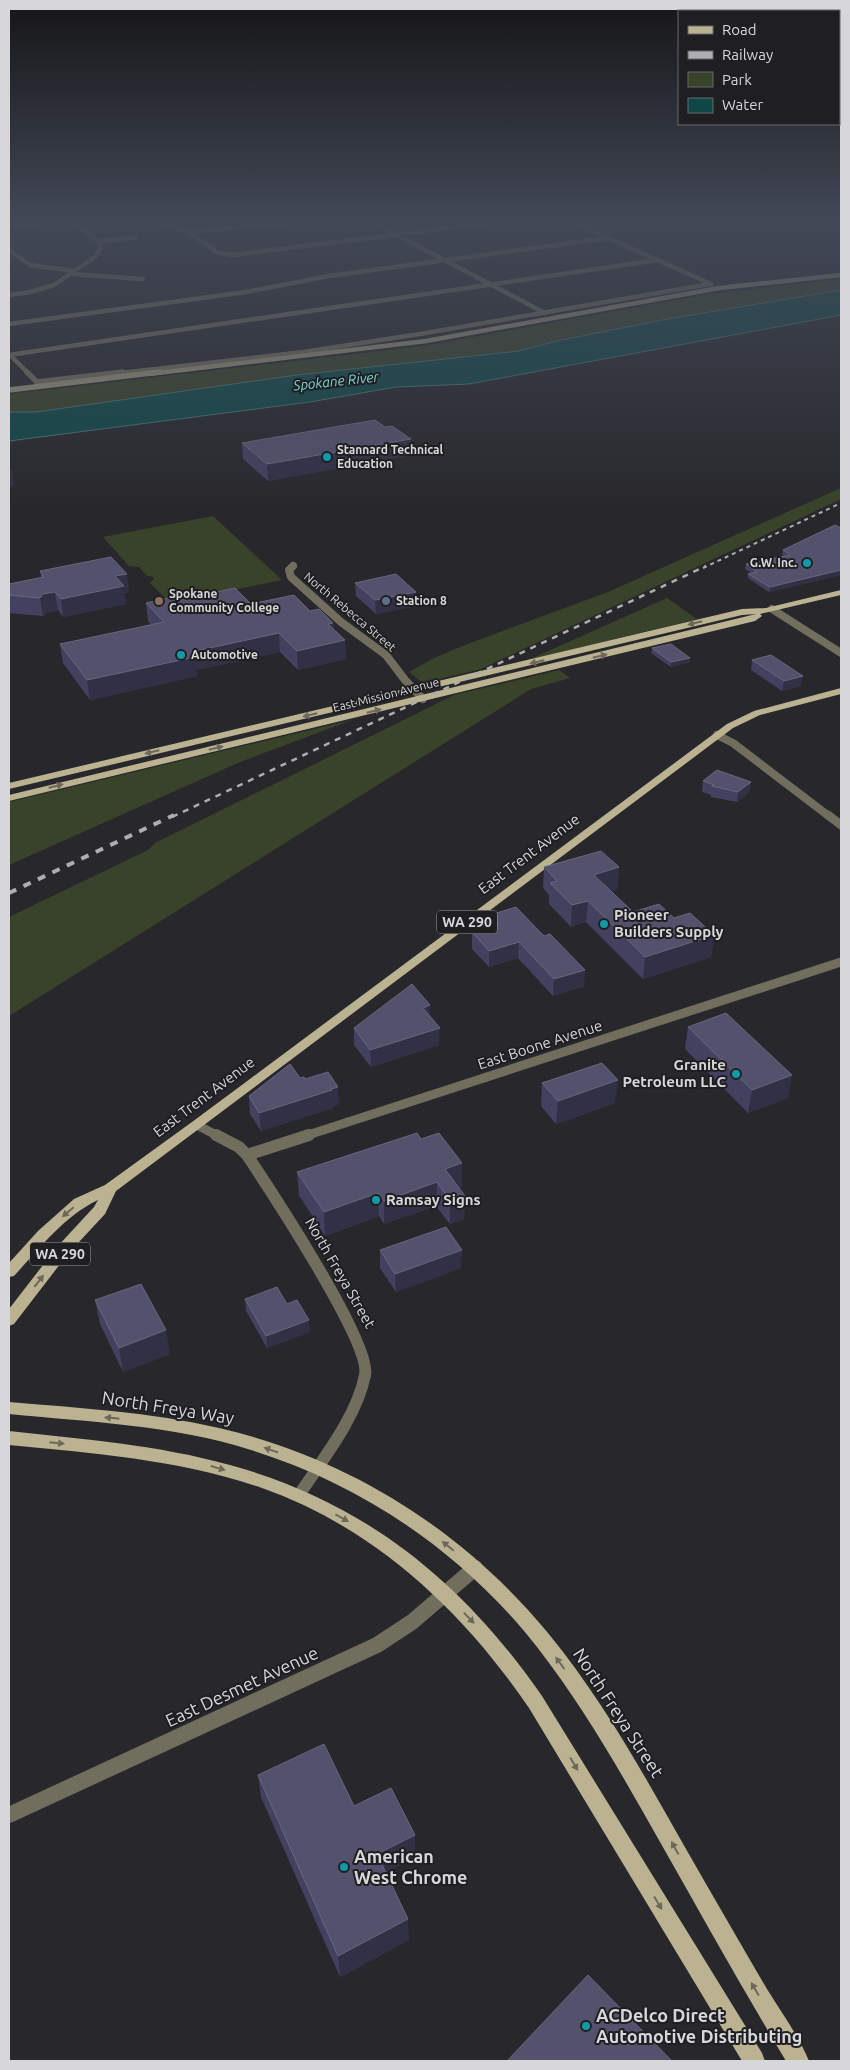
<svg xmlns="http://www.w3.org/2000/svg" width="850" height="2070" font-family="Ubuntu,sans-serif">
	<rect width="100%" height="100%" fill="#28282c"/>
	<path fill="#394329" d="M841 279V290L662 320 557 341 519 351 297 375 36 412H9V394L424 346 703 295Z
		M841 488V499L481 669 427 682 420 681 409 672 434 658 465 645 608 592Z
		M213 516 282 580 170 603 150 583 154 579 152 576H147L139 567 129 566 103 537Z
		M667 598 697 619 528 660Z
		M559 670 570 678 531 689 9 1016V917L148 850 155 843 454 695Z
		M352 720 240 762 9 865V802Z"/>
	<path fill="#0f4747" stroke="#4b7273" d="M841 290V315L469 384 396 387 310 402 9 441V412H36L297 375 519 351 557 341 662 320Z"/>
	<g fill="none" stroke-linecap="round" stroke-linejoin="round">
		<path stroke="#726e5d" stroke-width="4.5" d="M157 221 188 232 219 253 233 255 506 221
			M370 221 545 313
			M570 221 711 284
			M9 227 56 221
			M188 232 307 221
			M99 242 136 237
			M9 250 30 265 75 271
			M71 274 143 279
			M9 295 30 292 54 285 96 256 100 249 99 242 73 221
			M9 324 246 292 329 276 608 238
			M9 354 29 374
			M9 355 658 260
			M112 374 303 352 420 334 710 284"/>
		<path stroke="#726e5d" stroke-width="5.5" d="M27 372 41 386
			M37 382 123 372
			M291 568 294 565"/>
		<path stroke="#726e5d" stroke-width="8" d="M293 566 289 570 291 577 341 622 386 655 405 680 423 699
			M772 609 841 653
			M717 735 733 743 830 817"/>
		<path stroke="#726e5d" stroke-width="9" d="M828 815 841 825
			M197 1125 218 1136
			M305 1136 841 962"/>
		<path stroke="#726e5d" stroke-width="12" d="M216 1135 239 1147 247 1155C269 1188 372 1344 365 1375 357 1417 322 1460 299 1495
			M247 1155 309 1135"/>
		<path stroke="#726e5d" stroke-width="16" d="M9 1815 377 1645 412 1622 475 1568"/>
		<path stroke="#9b947a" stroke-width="4.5" d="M149 374 426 341 719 288 841 275"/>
		<path stroke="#9b947a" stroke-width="5.5" d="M9 390 160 372"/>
		<path fill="#bbb291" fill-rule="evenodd" d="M841 590V595L760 614 762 616 755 621 9 801V795L756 614 742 615 9 789V783L742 609 766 608Z
			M841 688V694L760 715 733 728 116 1191 105 1214 67 1255 14 1324 9 1326V1309L57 1247 94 1207 98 1200C64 1216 39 1249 14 1276L9 1277V1263L38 1231 74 1199 105 1185 192 1122 727 724 754 711Z
			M9 1402C79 1408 150 1412 219 1428 349 1458 464 1531 548 1633 603 1700 644 1775 686 1849 713 1896 740 1943 767 1989 781 2012 799 2036 809 2061H786C744 1991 704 1920 664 1849 625 1780 586 1710 537 1647 464 1554 364 1485 251 1450 173 1425 89 1422 9 1414Z
			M9 1431C83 1439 158 1445 230 1465 365 1502 463 1582 542 1696L762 2053 765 2061H742L529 1708C463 1611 375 1528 262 1488 181 1460 94 1453 9 1445Z"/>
		<path stroke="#aeaeb1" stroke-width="2" stroke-dasharray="4 4" stroke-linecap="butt" d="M703 568 841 503"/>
		<path stroke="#aeaeb1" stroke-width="2.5" stroke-dasharray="6 6" stroke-linecap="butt" d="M172 817 706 566"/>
		<path stroke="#aeaeb1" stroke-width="4" stroke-dasharray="8 8" stroke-linecap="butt" d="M9 893 174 815"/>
	</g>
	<path fill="#43415f" d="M385 427 411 455 268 481 243 459 242 443Z
		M841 528V575L769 592 748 578V574L751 573 745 569 746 564 784 556 782 555 783 550Z
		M40 571 129 592 124 593 126 604 63 617 58 610 46 613 43 616 9 613V584L41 577Z
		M355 583 416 592V606L376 614 356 596Z
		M180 600 251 604 310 611 333 623 334 630 345 640 346 659 298 670 280 652 196 670 197 676 90 700 63 663 60 644 152 625 148 621 146 603Z
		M652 648 690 658V662L671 667 651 653Z
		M752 660 801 686 782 691 751 670Z
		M703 781 751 782 749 792 737 802 711 797V795L702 792Z
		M544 867H619L617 889 611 891 633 912 674 918 714 935 711 957 643 979 586 922 571 927 549 904V895L543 888Z
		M490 915 584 986 553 996 518 958 489 967 472 949V932L490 927Z
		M430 1016 439 1045 371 1067 354 1045V1028Z
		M688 1027 788 1098 748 1113 685 1049Z
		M300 1078 305 1079 339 1104 333 1106V1108L261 1131 250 1114 249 1096Z
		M542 1083 615 1103 556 1124 541 1106Z
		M462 1163V1187L459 1188 465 1196 464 1219 450 1224 436 1206 384 1224 379 1216 325 1236 299 1195 297 1172Z
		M380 1250 461 1268 396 1292 380 1268Z
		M245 1299 287 1304 310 1332 267 1348 246 1311Z
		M95 1300 170 1354 123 1372 100 1324Z
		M258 1775 354 1806 415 1835V1857L386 1872 409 1940 340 1977 261 1797Z"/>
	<path fill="#323045" d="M411 439V455L268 481 267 464Z
		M9 470H12L14 486 9 487Z
		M841 570V575L769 592 770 587Z
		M127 574 129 592 124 593 126 604 63 617 61 599 115 576Z
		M55 592 58 610 46 613 43 616 40 598 43 594Z
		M416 592V606L376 614 375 600Z
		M333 623 334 641 328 624Z
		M279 633 280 652 196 670 197 676 90 700 87 680 191 652Z
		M345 640 346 659 298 670 297 651Z
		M690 658V662L671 667V662Z
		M803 676 801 686 782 691 784 681Z
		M751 782 749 792 737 802 738 792Z
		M619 867 617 889 592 896 594 875Z
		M588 901 586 922 571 927 572 905Z
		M714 935 711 957 643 979 645 957Z
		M519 942 518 958 489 967V951Z
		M585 970 584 986 553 996 554 979Z
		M430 1005V1022L423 1008Z
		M440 1028 439 1045 371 1067 370 1050Z
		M792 1075 788 1098 748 1113 752 1090Z
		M618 1080 615 1103 556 1124 558 1101Z
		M338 1087 339 1104 333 1106V1108L261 1131 259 1113Z
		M462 1163V1187L445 1193V1169Z
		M437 1182 436 1206 384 1224V1201Z
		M378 1193 379 1216 325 1236 324 1212Z
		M465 1196 464 1219 450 1224V1201Z
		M462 1250 461 1268 396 1292 395 1274Z
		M309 1320 310 1332 267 1348 266 1336Z
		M166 1330 170 1354 123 1372 119 1348Z
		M415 1835V1857L378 1876 377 1854Z
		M408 1919 409 1940 340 1977 338 1956Z"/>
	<path fill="#53516c" stroke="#68667e" d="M375 420 385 427 392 426 411 439 267 464 242 443Z
		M835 525 841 528V570L770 587 748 574 757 572 746 564 790 555 783 550Z
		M111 557 127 574 115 576 124 586 61 599 55 592 43 594 40 598 9 595V584L44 577 40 571Z
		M396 574 416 592 375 600 355 583Z
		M235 588 251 604 294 595 310 611 319 609 333 623 328 624 345 640 297 651 279 633 191 652 195 657 87 680 60 644 164 622 146 603 177 596 180 600Z
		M671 644 690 658 671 662 652 648Z
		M771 655 803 676 784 681 752 660Z
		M717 770 751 782 738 792 712 786 714 785 703 781Z
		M601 851 619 867 594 875 633 912 659 904 674 918 690 913 714 935 645 957 588 901 572 905 550 883 557 881 544 867Z
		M516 907 544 936 550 934 585 970 554 979 519 942 489 951 472 932 499 924 490 915Z
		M412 984 430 1005 423 1008 440 1028 370 1050 354 1028Z
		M726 1013 792 1075 752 1090 688 1027Z
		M602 1063 618 1080 558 1101 542 1083Z
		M290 1064 300 1078 304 1077 305 1079 328 1072 338 1087 331 1089 332 1090 259 1113 249 1096Z
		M417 1133 421 1139 439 1133 462 1163 445 1169 465 1196 450 1201 437 1182 384 1201 378 1193 324 1212 297 1172Z
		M446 1227 462 1250 395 1274 380 1250Z
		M141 1284 166 1330 119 1348 95 1300Z
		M277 1287 287 1304 297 1300 309 1320 266 1336 245 1299Z
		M324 1744 354 1806 391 1788 415 1835 377 1854 408 1919 338 1956 258 1775Z
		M588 1975 672 2061H507Z"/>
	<defs><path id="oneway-solid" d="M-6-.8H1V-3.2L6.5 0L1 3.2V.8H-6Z" transform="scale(1.25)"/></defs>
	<g fill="#6d685a">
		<use href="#oneway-solid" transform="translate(695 623) rotate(166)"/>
		<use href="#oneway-solid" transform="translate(600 656) rotate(-13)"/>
		<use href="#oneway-solid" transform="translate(537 662) rotate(167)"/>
		<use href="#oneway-solid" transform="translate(374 711) rotate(-14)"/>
		<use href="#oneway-solid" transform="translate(310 715) rotate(167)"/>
		<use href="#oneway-solid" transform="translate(216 748) rotate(-13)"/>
		<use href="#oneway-solid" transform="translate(152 752) rotate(167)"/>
		<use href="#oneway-solid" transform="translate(56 786) rotate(-14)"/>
		<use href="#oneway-solid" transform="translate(68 1212) rotate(140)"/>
		<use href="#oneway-solid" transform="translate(39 1281) rotate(-52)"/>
		<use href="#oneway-solid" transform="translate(112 1418) rotate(-174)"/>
		<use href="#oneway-solid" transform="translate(57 1443) rotate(6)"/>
		<use href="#oneway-solid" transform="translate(271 1450) rotate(-161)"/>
		<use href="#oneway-solid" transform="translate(218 1468) rotate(16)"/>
		<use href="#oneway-solid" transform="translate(342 1518) rotate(29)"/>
		<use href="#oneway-solid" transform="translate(448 1546) rotate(-141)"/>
		<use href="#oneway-solid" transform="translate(469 1618) rotate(46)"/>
		<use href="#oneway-solid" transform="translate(560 1663) rotate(-126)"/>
		<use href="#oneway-solid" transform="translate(574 1764) rotate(59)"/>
		<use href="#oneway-solid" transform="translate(675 1848) rotate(-119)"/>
		<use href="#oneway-solid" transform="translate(658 1903) rotate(59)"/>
		<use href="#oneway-solid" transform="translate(755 1989) rotate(-120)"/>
	</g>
	<linearGradient id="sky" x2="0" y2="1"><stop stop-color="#161618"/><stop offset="0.43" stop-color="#424856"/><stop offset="1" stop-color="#424856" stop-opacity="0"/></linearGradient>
	<rect width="850" height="511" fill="url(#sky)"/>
	<g fill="#0f9aa8" stroke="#1f1f22" stroke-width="2">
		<circle cx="327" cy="457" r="5"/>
		<circle cx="807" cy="563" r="5"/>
		<circle cx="181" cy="655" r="5"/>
		<circle cx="604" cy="924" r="5"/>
		<circle cx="736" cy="1074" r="5"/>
		<circle cx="376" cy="1200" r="5"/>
		<circle cx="344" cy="1867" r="5"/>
		<circle cx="586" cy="2026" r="5"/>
	</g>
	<circle fill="#8d6e63" stroke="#1f1f22" stroke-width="2" cx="159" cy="601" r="5"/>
	<circle fill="#5c6f8a" stroke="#1f1f22" stroke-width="2" cx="386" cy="601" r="5"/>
	<g text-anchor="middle" stroke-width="4" stroke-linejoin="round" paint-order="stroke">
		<g font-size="12" font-weight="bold" fill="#d7d7da" stroke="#1f1f22" text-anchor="start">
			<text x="337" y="454">Stannard Technical<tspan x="337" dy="14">Education</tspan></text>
			<text x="797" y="567" text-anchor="end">G.W. Inc.</text>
			<text x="169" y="598">Spokane<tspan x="169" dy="14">Community College</tspan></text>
			<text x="396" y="605">Station 8</text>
			<text x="191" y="659">Automotive</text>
		</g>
		<g font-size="12" fill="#d7d7da" stroke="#1f1f22">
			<text transform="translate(350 612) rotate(40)" y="4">North Rebecca Street</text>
			<text transform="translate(386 695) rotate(-14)" y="4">East Mission Avenue</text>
		</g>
		<g font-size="14" font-style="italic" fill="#7cd5d5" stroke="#1f1f22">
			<text transform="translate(336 381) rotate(-6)" y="5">Spokane River</text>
		</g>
		<g fill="#1f1f22" stroke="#a0a0a3" stroke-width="1">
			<rect x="437" y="910.5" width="60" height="23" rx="4"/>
			<rect x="30" y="1242.5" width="60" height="23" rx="4"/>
		</g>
		<g font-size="14" font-weight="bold" fill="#d7d7da">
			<text x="467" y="927">WA 290</text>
			<text x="60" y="1259">WA 290</text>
		</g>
		<g font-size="15" fill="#d7d7da" stroke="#1f1f22">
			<text transform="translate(529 854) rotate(-37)" y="5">East Trent Avenue</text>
			<text transform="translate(540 1045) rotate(-18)" y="5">East Boone Avenue</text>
			<text transform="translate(204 1097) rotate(-37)" y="5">East Trent Avenue</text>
			<text transform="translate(340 1273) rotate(60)" y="5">North Freya Street</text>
		</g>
		<g font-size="15" font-weight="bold" fill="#d7d7da" stroke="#1f1f22" text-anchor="start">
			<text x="614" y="920">Pioneer<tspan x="614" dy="17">Builders Supply</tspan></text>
			<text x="726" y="1070" text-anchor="end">Granite<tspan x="726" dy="17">Petroleum LLC</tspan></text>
			<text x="386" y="1205">Ramsay Signs</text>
		</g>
		<g font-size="18" fill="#d7d7da" stroke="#1f1f22">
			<text transform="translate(168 1408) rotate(9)" y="6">North Freya Way</text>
			<text transform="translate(242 1687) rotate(-25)" y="6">East Desmet Avenue</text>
			<text transform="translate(618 1713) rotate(57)" y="6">North Freya Street</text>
		</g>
		<g font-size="18" font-weight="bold" fill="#d7d7da" stroke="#1f1f22" text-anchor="start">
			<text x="354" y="1863">American<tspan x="354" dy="21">West Chrome</tspan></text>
			<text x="596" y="2022">ACDelco Direct<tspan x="596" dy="21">Automotive Distributing</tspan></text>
		</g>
	</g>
	<rect width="850" height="2070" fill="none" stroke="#d7d7da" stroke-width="20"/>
	<rect x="678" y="10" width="162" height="115" fill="#1f1f22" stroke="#69696c"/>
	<rect x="688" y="26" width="25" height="8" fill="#bbb291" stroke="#69696c"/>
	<text x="722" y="35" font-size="15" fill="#d7d7da">Road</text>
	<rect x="688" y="51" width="25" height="8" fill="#aeaeb1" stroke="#69696c"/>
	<text x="722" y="60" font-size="15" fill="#d7d7da">Railway</text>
	<rect x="688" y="72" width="25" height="15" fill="#394329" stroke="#69696c"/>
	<text x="722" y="85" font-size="15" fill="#d7d7da">Park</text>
	<rect x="688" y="98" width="25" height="15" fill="#0f4747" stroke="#69696c"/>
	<text x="722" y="110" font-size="15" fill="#d7d7da">Water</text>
</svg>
